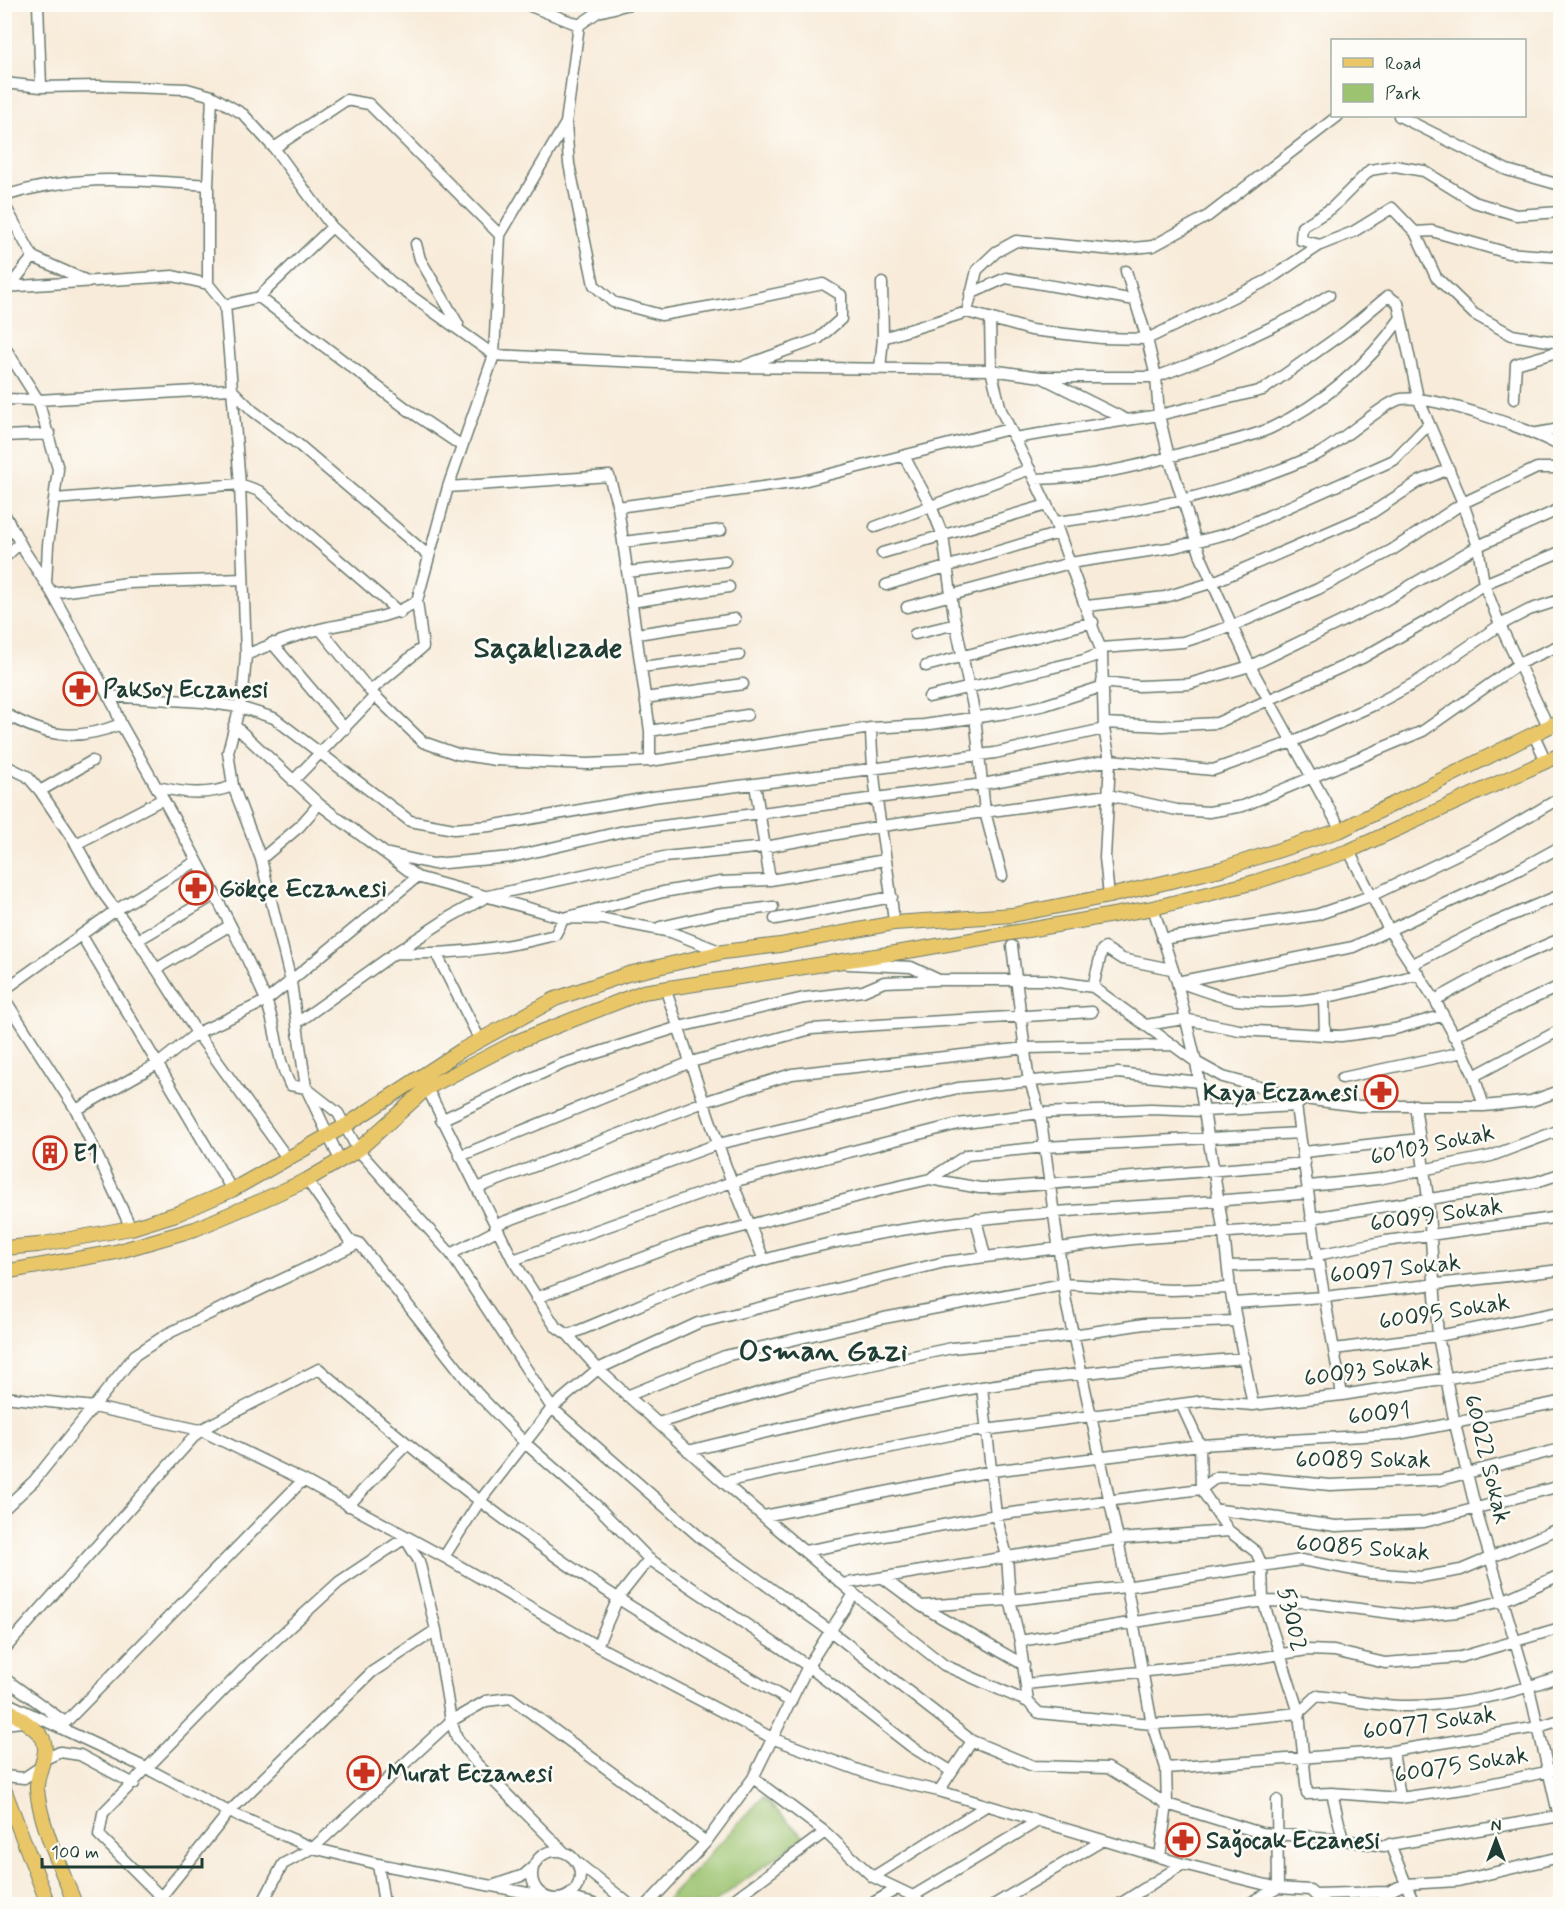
<svg xmlns="http://www.w3.org/2000/svg" width="1565" height="1909" font-family="Mynerve,sans-serif">
	<rect width="100%" height="100%" fill="#fdfcf7"/>
	<filter id="ink" filterUnits="userSpaceOnUse"><feTurbulence type="fractalNoise" baseFrequency=".0167" numOctaves="2"/><feDisplacementMap in="SourceGraphic" scale="12" xChannelSelector="R" yChannelSelector="G"/><feConvolveMatrix kernelMatrix="1 2 1 2 8 2 1 2 1" color-interpolation-filters="sRGB"/></filter>
	<filter id="wash" filterUnits="userSpaceOnUse"><feTurbulence type="fractalNoise" baseFrequency=".008" numOctaves="4" result="noise"/><feDisplacementMap in="SourceGraphic" scale="24" xChannelSelector="R" yChannelSelector="G"/><feGaussianBlur stdDeviation="1.35" result="paint"/><feColorMatrix in="noise" values="0 0 0 0 0 0 0 0 0 0 0 0 0 0 0 0 0 1.4 0 .05"/><feComposite in="paint" operator="in"/></filter>
	<g filter="url(#wash)">
		<rect width="100%" height="100%" fill="#f8ebd9"/>
		<path fill="#9cc36f" stroke="#5e8052" stroke-width="1.5" d="M763 1797 804 1837 712 1904H663Z"/>
	</g>
	<g filter="url(#ink)">
		<g fill="none" stroke-linecap="round" stroke-linejoin="round">
			<defs>
				<path id="minor" d="M38 4 41 87
					M525 4 579 25
					M4 83 41 87 98 86 187 89 212 96 243 114 274 148 332 227 390 281 494 355 738 367 991 370 1041 377 1125 419
					M212 96 208 185V284L225 305 240 484 246 655 243 693 228 752 233 786 261 859 291 982 306 1088 340 1160
					M1399 116 1507 170 1560 185
					M566 123 569 164 594 285 613 302 661 315 737 302 823 284 841 295V319L818 339 746 365
					M274 148 346 100 369 104 500 235
					M4 196C77 173 133 180 208 185
					M4 204 33 257 11 285
					M1415 232 1432 231 1508 253 1560 257
					M416 244 420 259 458 324
					M1320 245 1301 240 1302 227 1332 208 1370 170 1395 166 1424 171 1474 202 1516 215 1560 212
					M33 257 85 280
					M1126 271 1147 339 1156 377 1159 415 1169 457 1201 557 1250 666 1341 830
					M4 287 173 276 208 284
					M970 294 1006 278 1135 300
					M259 297 407 409 462 446
					M225 305 259 297 332 227
					M967 312 977 270 996 252 1016 241 1114 250 1153 246 1208 216 1338 116
					M990 318 991 370 1001 410 1055 522 1102 653 1104 729 1110 760 1105 858 1109 896
					M883 338 967 312 1031 330 1101 338 1147 339 1268 280 1320 245 1353 232 1392 208 1415 232 1436 277 1474 314 1512 335 1560 343
					M4 346 38 400 58 469 48 545 46 584
					M880 369 883 338 882 283
					M1042 377H1156L1211 356 1299 314 1329 295
					M4 399 38 400 231 389 253 411 299 445 429 556
					M1514 399 1516 364 1560 351
					M1537 433 1560 429
					M4 436 50 434
					M1014 438 1159 415 1263 390 1346 331 1388 296 1398 303 1418 398 1463 503 1478 546 1484 584 1500 625 1548 726
					M904 456 931 506 943 536 954 616 975 716 985 812 1002 876
					M1034 479C1088 478 1132 468 1183 453 1212 445 1245 440 1271 428 1322 404 1368 365 1400 319
					M448 487 609 476 618 507 799 482 1009 429
					M55 499 240 484 259 491 400 613
					M618 507 650 731V761
					M4 513 25 552 52 593 115 708 121 724C171 813 223 903 265 998 277 1025 275 1055 290 1085L306 1088 338 1113 358 1150 451 1254 552 1408 702 1539 829 1630 972 1741 1033 1766 1108 1768 1167 1804 1261 1833 1331 1838 1384 1846 1560 1816
					M1055 522C1144 512 1236 491 1318 454 1338 444 1386 401 1401 399 1432 394 1532 430 1560 446
					M875 527 1030 469
					M623 542 721 530
					M882 553 1047 505
					M4 558 20 543
					M627 572 725 561
					M886 585 1059 533
					M52 593 128 583 243 579
					M631 602 729 587
					M1087 606 1165 597 1211 583 1370 514 1420 481 1449 469
					M907 607 1070 563 1175 547 1230 533 1394 460 1428 425
					M320 629 370 691 423 742 457 754 496 760 587 764 650 761 871 728 924 725 1013 712 1045 705 1101 687
					M637 634 735 619
					M915 634 956 624
					M272 643 345 729
					M1101 648 1183 642 1232 626 1318 589 1392 550 1463 503 1537 468H1560
					M246 655C270 644 295 636 320 629 353 621 389 620 417 601L448 487 494 355 500 235 566 123 579 25 598 12 630 4
					M926 666 1093 622
					M641 667 739 655
					M1102 682 1139 686 1189 684 1250 666 1384 601 1478 546 1560 509
					M370 691 423 647 417 601
					M108 696 203 702 239 707 274 718 410 821 454 829 490 826 653 797 995 753 1104 729
					M929 697 1084 660 1102 653
					M645 698 743 684
					M4 713C46 737 75 742 121 724
					M1104 723 1162 726 1217 723 1362 658 1434 617 1484 584 1560 552
					M234 725 319 804 417 877 564 918 604 919 671 932 722 952
					M871 728C872 794 888 857 894 923
					M650 731 747 715
					M1533 733 1546 761
					M4 765 27 776 40 791 76 844 103 893 138 940 197 1033 288 1159
					M293 781 375 696
					M755 784 770 880
					M157 787C185 793 206 796 233 786
					M40 791 92 761
					M76 844 163 799
					M1349 851 1389 930 1435 1000 1463 1052 1474 1076 1484 1106
					M385 853 433 864 512 857 624 831 983 784 1110 760 1213 770 1292 742 1376 704 1415 683 1500 625 1529 610 1560 600
					M261 859 299 827 319 804
					M1153 908 1177 982 1196 1062 1224 1234 1230 1288 1253 1405
					M775 919 892 897
					M660 927 717 914 773 907
					M82 936 232 1190
					M1162 939 1316 915 1348 904 1373 895 1493 837 1560 798
					M138 940 215 895
					M1012 946 1028 1075 1040 1113 1066 1302 1118 1539 1152 1724 1166 1768 1167 1804 1160 1857
					M395 953C449 955 502 949 555 935L564 918 663 892 721 882 770 880 885 860
					M437 955 480 1040
					M848 964 911 967 939 980H1046L1093 987 1196 1062 1223 1077 1304 1099 1359 1106H1484L1531 1101 1560 1091
					M1411 965 1491 924 1560 895
					M156 969 229 926
					M1177 982 1353 947 1518 870 1560 847
					M1180 983C1198 988 1218 997 1237 1000 1299 1008 1359 991 1419 974
					M1093 987 1102 950 1105 948 1122 959 1171 969
					M665 988 726 1167 764 1260
					M4 990 116 910 197 861
					M1324 997 1325 1035
					M4 998 76 1110 131 1228
					M1435 1000 1499 965 1560 939
					M297 1023 395 953 450 917 488 896 664 857 765 847 882 826 1108 795 1177 810 1209 812 1243 806 1423 731 1520 663 1560 645
					M1146 1025 1184 1019 1239 1030 1341 1036 1395 1029 1441 1016
					M1453 1036 1560 986
					M1474 1076 1560 1030
					M1342 1078 1463 1052
					M427 1088 513 1260 555 1326 568 1335 598 1369 723 1482 854 1594 944 1665 1028 1702
					M1302 1101 1296 1106 1317 1255 1342 1395
					M1415 1105 1428 1198 1438 1336 1455 1424 1476 1510 1529 1688 1559 1817
					M76 1110 159 1063 197 1033 266 1001 417 877
					M441 1120 562 1064 679 1027 804 998 863 991 884 982 935 980
					M1304 1152 1420 1139
					M460 1156 691 1062 811 1029 1092 1012
					M930 1179 967 1155 1045 1147 1300 1133
					M1309 1186 1378 1179 1491 1156 1560 1130
					M477 1188 704 1102 792 1074 1026 1048 1172 1045
					M1311 1218 1536 1182 1560 1174
					M976 1219 985 1256
					M495 1225 718 1144 958 1088 1118 1073 1199 1082
					M359 1243 477 1393 525 1443 597 1506 649 1559 808 1666 912 1747 951 1771
					M451 1254 497 1230
					M1317 1255 1386 1241 1560 1217
					M513 1260 732 1182 958 1124 1040 1113 1151 1109 1204 1111 1296 1106
					M1228 1266 1319 1264
					M536 1298 685 1242 882 1190 930 1179 980 1188H998L1305 1163
					M1233 1303 1324 1297 1560 1270
					M568 1335C616 1316 663 1294 711 1276 767 1257 842 1239 901 1230 1035 1208 1173 1207 1308 1193
					M1334 1349 1438 1336 1560 1312
					M982 1387 996 1515 1007 1556 1010 1600 1020 1641 1028 1702 1039 1713 1152 1724 1215 1721 1299 1713 1317 1696C1347 1699 1380 1707 1410 1706 1460 1705 1514 1693 1560 1676
					M627 1396 725 1356 884 1318 1063 1284 1171 1290 1230 1288
					M4 1397 94 1407 200 1430 303 1480 444 1557 597 1646 774 1739 880 1778 939 1791 1183 1864 1278 1888 1310 1890 1325 1904
					M1181 1404 1200 1445 1201 1489 1229 1531 1256 1552 1262 1565 1263 1601 1299 1713 1307 1794 1332 1793 1343 1840
					M658 1423 808 1378 952 1348 1053 1338 1144 1324 1236 1321
					M688 1451C786 1427 883 1404 982 1387 1070 1373 1157 1365 1245 1358
					M723 1482 955 1434 1204 1401 1253 1405 1342 1395 1560 1360
					M348 1506 406 1445
					M4 1509 34 1481 135 1355 169 1333 359 1243 349 1240 307 1180
					M1213 1509 1336 1526 1424 1522 1560 1486
					M764 1516 992 1471 1200 1445 1398 1434 1560 1402
					M805 1551 996 1515 1201 1489 1217 1477 1258 1478 1330 1485 1440 1480 1560 1449
					M444 1557 479 1502 552 1408 598 1369 698 1323 945 1262 1132 1239 1313 1226
					M883 1578 921 1606 1024 1665
					M842 1584 1118 1539 1229 1531
					M921 1606 1010 1600 1125 1587 1301 1560 1370 1573 1421 1577 1461 1570 1560 1528
					M1020 1641 1263 1601 1305 1602 1414 1616 1458 1612 1502 1601 1560 1575
					M597 1646 618 1598 649 1559
					M4 1650 200 1430 319 1369C414 1452 512 1530 619 1599 675 1635 734 1668 791 1702
					M4 1678 65 1722
					M1026 1684 1232 1662 1307 1650 1334 1651 1385 1663 1461 1657 1560 1628
					M5 1702 146 1768 229 1812 313 1848 378 1864 543 1896
					M4 1724 22 1722
					M61 1727 303 1480
					M1393 1751 1400 1798
					M43 1760 60 1752 80 1755 134 1784
					M1166 1768 1393 1751 1538 1727 1560 1720
					M4 1776 24 1778 39 1768
					M753 1778 825 1832 873 1877 913 1896 922 1904
					M939 1791 972 1741
					M1332 1793 1400 1798 1470 1788 1560 1769
					M1277 1800 1278 1888
					M1390 1844 1414 1904
					M532 1875a24 24 0 1 1 48 0a24 24 0 1 1-48 0Z
					M578 1863 629 1904
					M378 1864 384 1904
					M873 1877 986 1806
					M495 1885 524 1875 532 1868
					M1316 1894 1388 1892 1405 1884 1458 1881 1560 1857
					M913 1896 1038 1821
					M161 1897 229 1812 372 1672 436 1630
					M566 1897 595 1904
					M168 1904 99 1835 103 1813 243 1670 339 1582 405 1538 419 1561 436 1630 451 1721 457 1738 476 1763 565 1853
					M262 1904 283 1864 313 1848 451 1721 486 1701 511 1698 706 1842
					M648 1904 706 1842 753 1778 808 1666 854 1594
					M728 1904 825 1832
					M871 1904 897 1889
					M995 1904 1102 1841
					M1120 1904 1183 1864
					M1248 1904 1278 1888"/>
				<path id="major" d="M4 1248 38 1245 131 1228 179 1213 232 1190 345 1126 462 1050 555 999 628 974 723 952 780 945 894 923 1013 915 1109 896 1221 869 1341 830 1560 721
					M4 1272 116 1252 195 1229 256 1203 307 1180 358 1150 427 1088 516 1042 643 992 914 950 1153 908 1255 882 1349 851 1560 755
					M4 1706C15 1716 38 1728 43 1739 50 1756 36 1771 37 1789 40 1825 62 1870 75 1904
					M4 1789 48 1904"/>
			</defs>
			<use href="#minor" stroke="#6b7a6e" stroke-width="13"/>
			<use href="#major" stroke="#6b7a6e" stroke-width="16"/>
			<use href="#minor" stroke="#fff" stroke-width="10"/>
			<use href="#major" stroke="#e9c769" stroke-width="14"/>
		</g>
	</g>
	<defs>
		<symbol id="pharmacy-ring" viewBox="-11 -11 22 22"><circle r="9.5" fill="#fdfcf7" stroke="#c8321e" stroke-width="1.5"/><path d="M-2-6h4v4h4v4h-4v4h-4v-4h-4v-4h4Z" fill="#c8321e"/></symbol>
		<symbol id="building-ring" viewBox="-11 -11 22 22"><circle r="9.5" fill="#fdfcf7" stroke="#c8321e" stroke-width="1.5"/><path d="M-4-6H4V6H1V3H-1V6H-4ZM-2.5-4.3h1.7v1.8h-1.7ZM.8-4.3h1.7v1.8H.8ZM-2.5-1h1.7V.8h-1.7ZM.8-1h1.7V.8H.8Z" fill="#c8321e"/></symbol>
	</defs>
	<g fill-rule="evenodd">
		<use href="#pharmacy-ring" x="61" y="670" width="38" height="38"/>
		<use href="#pharmacy-ring" x="177" y="869" width="38" height="38"/>
		<use href="#pharmacy-ring" x="1362" y="1073" width="38" height="38"/>
		<use href="#building-ring" x="31" y="1134" width="38" height="38"/>
		<use href="#pharmacy-ring" x="345" y="1754" width="38" height="38"/>
		<use href="#pharmacy-ring" x="1164" y="1821" width="38" height="38"/>
	</g>
	<g text-anchor="middle" stroke-width="5" stroke-linejoin="round" paint-order="stroke">
		<g font-size="24" font-weight="bold" fill="#1f3d34" stroke="#fdfcf7" text-anchor="start">
			<text x="103" y="697">Paksoy Eczanesi</text>
			<text x="219" y="896">Gökçe Eczanesi</text>
			<text x="1358" y="1100" text-anchor="end">Kaya Eczanesi</text>
			<text x="73" y="1161">E1</text>
			<text x="387" y="1781">Murat Eczanesi</text>
			<text x="1206" y="1848">Sağocak Eczanesi</text>
		</g>
		<g font-size="24" fill="#1f3d34" stroke="#fdfcf7">
			<text transform="translate(1432 1144) rotate(-12)" y="8">60103 Sokak</text>
			<text transform="translate(1436 1214) rotate(-8)" y="8">60099 Sokak</text>
			<text transform="translate(1395 1268) rotate(-6)" y="8">60097 Sokak</text>
			<text transform="translate(1444 1311) rotate(-9)" y="8">60095 Sokak</text>
			<text transform="translate(1368 1369) rotate(-8)" y="8">60093 Sokak</text>
			<text transform="translate(1379 1413) rotate(-6)" y="8">60091</text>
			<text x="1363" y="1467">60089 Sokak</text>
			<text transform="translate(1488 1459) rotate(76)" y="8">60022 Sokak</text>
			<text transform="translate(1363 1547) rotate(4)" y="8">60085 Sokak</text>
			<text transform="translate(1293 1619) rotate(77)" y="8">53002</text>
			<text transform="translate(1429 1722) rotate(-8)" y="8">60077 Sokak</text>
			<text transform="translate(1461 1764) rotate(-9)" y="8">60075 Sokak</text>
		</g>
		<g font-size="30" font-weight="bold" fill="#1f3d34" stroke="#fdfcf7">
			<text x="548" y="657">Saçaklızade</text>
			<text x="823" y="1360">Osman Gazi</text>
		</g>
	</g>
	<rect width="1565" height="1909" fill="none" stroke="#fdfcf7" stroke-width="24"/>
	<rect x="1331" y="39" width="195" height="78" fill="#fdfcf7" stroke="#a4b0a9" stroke-width="1.5"/>
	<rect x="1343" y="58" width="30" height="9" fill="#e9c769" stroke="#a4b0a9" stroke-width="1.5"/>
	<text x="1385" y="69" font-size="18" fill="#1f3d34">Road</text>
	<rect x="1343" y="84" width="30" height="18" fill="#9cc36f" stroke="#a4b0a9" stroke-width="1.5"/>
	<text x="1385" y="99" font-size="18" fill="#1f3d34">Park</text>
	<g transform="translate(1496 1840)" stroke="#fdfcf7" stroke-width="4.5" paint-order="stroke">
	<path d="M0-4.5L10 22L0 15L-10 22Z" fill="#1f3d34"/>
	<text y="-9" font-size="16" font-weight="bold" text-anchor="middle" fill="#1f3d34">N</text>
	</g>
	<path d="M42 1858v9h160v-9" fill="none" stroke="#1f3d34" stroke-width="3"/>
	<text x="51" y="1858" font-size="18" fill="#1f3d34" stroke="#fdfcf7" stroke-width="4.5" paint-order="stroke">100 m</text>
</svg>
